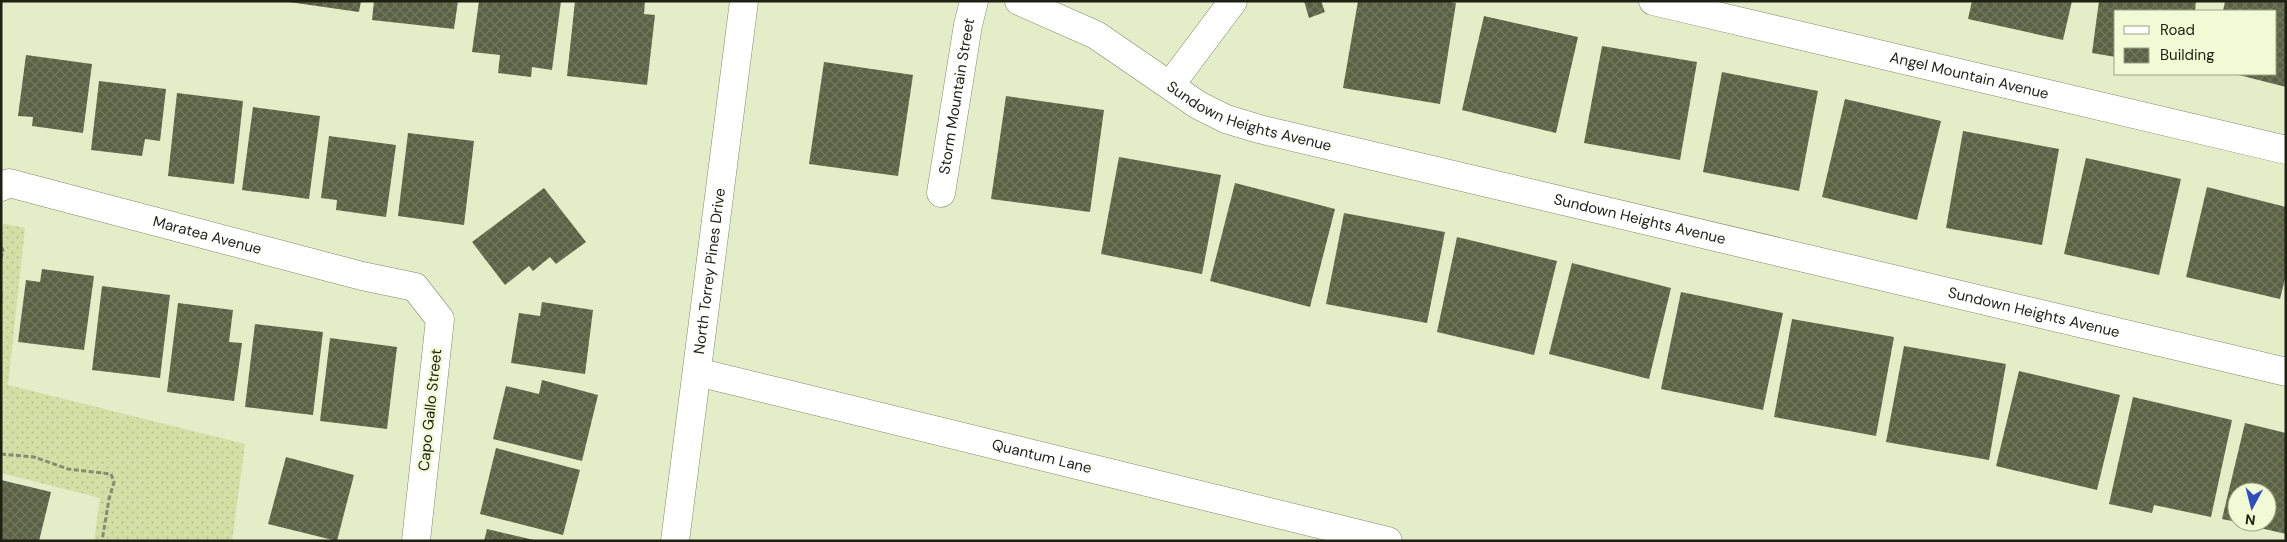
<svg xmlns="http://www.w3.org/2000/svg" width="2287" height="542" font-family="'DM Sans',sans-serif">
	<defs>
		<pattern id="grass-dots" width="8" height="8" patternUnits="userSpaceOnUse" patternTransform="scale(1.25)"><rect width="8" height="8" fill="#d4dfa6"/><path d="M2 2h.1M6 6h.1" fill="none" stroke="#b6bf8e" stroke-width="1.8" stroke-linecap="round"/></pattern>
		<pattern id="building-cross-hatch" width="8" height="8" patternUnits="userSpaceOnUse" patternTransform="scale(1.25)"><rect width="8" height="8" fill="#5b6142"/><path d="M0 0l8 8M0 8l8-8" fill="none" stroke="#737860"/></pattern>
	</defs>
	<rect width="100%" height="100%" fill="#e4ecc8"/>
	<path fill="url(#grass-dots)" d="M5 224 25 228 8 385 245 444 232 541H94L100 498 1 473V225Z"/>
	<path fill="url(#building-cross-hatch)" d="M282 1H361L359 12Z
		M374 1H458L454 29 372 20Z
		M479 1H561L552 70 532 67 531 77 498 73 500 55 472 52Z
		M575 1H645L644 14 655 15 647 85 567 76Z
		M1304 1H1321L1325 12 1309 18Z
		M1358 1H1444L1456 3 1440 104 1343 88Z
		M1972 1H2072L2063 40 1968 19Z
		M2099 1H2196L2195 11H2116V57L2092 53Z
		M2225 1H2286V87L2235 74H2276V11H2223Z
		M1484 16 1578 37 1556 133 1462 110Z
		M1602 46 1697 62 1680 160 1584 143Z
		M26 55 92 64 83 133 32 126 33 117 18 116Z
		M824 62 913 75 898 176 809 164Z
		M1722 72 1818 91 1799 191 1703 172Z
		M99 81 166 89 160 141 145 139 142 156 91 150Z
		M177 93 243 101 234 184 168 176Z
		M1006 96 1104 110 1090 212 991 199Z
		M1845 99 1941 121 1917 220 1822 197Z
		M253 107 320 116 309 199 242 190Z
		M1963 131 2059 149 2042 245 1946 228Z
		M408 133 474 141 464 225 398 216Z
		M329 136 396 145 386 217 336 210 337 200 321 198Z
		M1119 157 1221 175 1202 274 1101 254Z
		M2086 158 2181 179 2159 275 2064 254Z
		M1235 183 1335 209 1310 307 1210 281Z
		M2207 187 2286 207V275L2280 299 2186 277Z
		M544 188 586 242 556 264 550 257 533 271 529 266 505 285 472 242Z
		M1344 213 1445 232 1427 323 1326 304Z
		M1457 237 1557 261 1534 355 1437 332Z
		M1572 263 1671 288 1649 379 1549 354Z
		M42 269 94 276 84 350 18 342 26 280 40 282Z
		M102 286 170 295 160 378 92 370Z
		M1681 292 1783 313 1763 410 1661 389Z
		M542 302 593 310 585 374 511 363 519 313 540 316Z
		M178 303 233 310 229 342 242 343 234 401 167 392Z
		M1792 319 1894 337 1876 436 1774 417Z
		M255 324 323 332 313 415 245 407Z
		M330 338 397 347 387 429 320 421Z
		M1904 346 2006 364 1989 460 1886 442Z
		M2019 371 2120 395 2097 490 1996 466Z
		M542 380 598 395 582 461 493 439 506 386 539 394Z
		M2133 397 2232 420 2211 517 2154 505 2152 513 2109 504Z
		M2245 423 2286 433V534L2239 523 2267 522V492H2237V522L2222 519Z
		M496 448 580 470 563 535 480 514Z
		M286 457 354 475 337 541 268 524Z
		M1 480 51 492 39 541H1Z
		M487 529 534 540V541H484Z"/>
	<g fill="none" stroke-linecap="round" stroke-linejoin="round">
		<defs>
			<g id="street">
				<path id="s1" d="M1019 1 1096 35 1198 105 1226 119 1259 129 2286 372"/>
				<path id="s2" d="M1653 1 2286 150"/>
				<path d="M1171 84 1233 1"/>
				<path id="s3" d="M1 187 9 183 362 276 415 287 440 319 416 541"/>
				<path id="s4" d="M941 193 968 25 974 1"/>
				<path id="s5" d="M697 372 1388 541"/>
			</g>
			<g id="secondary">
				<path id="s6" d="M675 541 744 1"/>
			</g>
		</defs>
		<use href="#street" stroke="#828968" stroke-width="29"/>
		<use href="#secondary" stroke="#828968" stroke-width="29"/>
		<path stroke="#868b72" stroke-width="3" stroke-dasharray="5 2.5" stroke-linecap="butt" d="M1 247 3 250 1 258
			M1 293V304
			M1 454 34 457 68 469 111 474 114 482 109 499 102 541"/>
		<use href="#street" stroke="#fff" stroke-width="28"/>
		<use href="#secondary" stroke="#fff" stroke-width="28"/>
	</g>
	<g text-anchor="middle" stroke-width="5" stroke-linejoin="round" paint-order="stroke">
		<g font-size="15" fill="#1e2013" stroke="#f2f9d5">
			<text dy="5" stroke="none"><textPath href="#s2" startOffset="325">Angel Mountain Avenue</textPath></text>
			<text dy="5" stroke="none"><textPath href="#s4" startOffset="98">Storm Mountain Street</textPath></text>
			<text dy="5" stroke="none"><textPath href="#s1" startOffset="260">Sundown Heights Avenue</textPath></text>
			<text dy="5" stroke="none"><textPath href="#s1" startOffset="665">Sundown Heights Avenue</textPath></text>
			<text dy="5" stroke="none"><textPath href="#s3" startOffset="214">Maratea Avenue</textPath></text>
			<text dy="5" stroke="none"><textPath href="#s6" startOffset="272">North Torrey Pines Drive</textPath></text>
			<text dy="5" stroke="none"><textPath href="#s1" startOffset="1070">Sundown Heights Avenue</textPath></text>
			<text transform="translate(430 410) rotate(-84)" y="5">Capo Gallo Street</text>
			<text dy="5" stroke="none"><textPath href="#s5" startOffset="355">Quantum Lane</textPath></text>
		</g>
	</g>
	<rect width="2287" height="542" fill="none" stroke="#1e2013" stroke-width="5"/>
	<rect x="2114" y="10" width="162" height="65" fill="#f2f9d5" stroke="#9da287"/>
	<rect x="2124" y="26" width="25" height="8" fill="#ffffff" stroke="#9da287"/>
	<text x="2160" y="35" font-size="15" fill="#1e2013">Road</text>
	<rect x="2124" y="48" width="25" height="15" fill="url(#building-cross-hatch)" stroke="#9da287"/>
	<text x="2160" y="60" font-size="15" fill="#1e2013">Building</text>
	<g transform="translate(2252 507) rotate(187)"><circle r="24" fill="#f2f9d5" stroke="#9da287"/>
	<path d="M0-4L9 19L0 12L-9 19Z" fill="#2e4dbe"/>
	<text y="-8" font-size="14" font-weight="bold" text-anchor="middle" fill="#1e2013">N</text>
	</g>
</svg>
